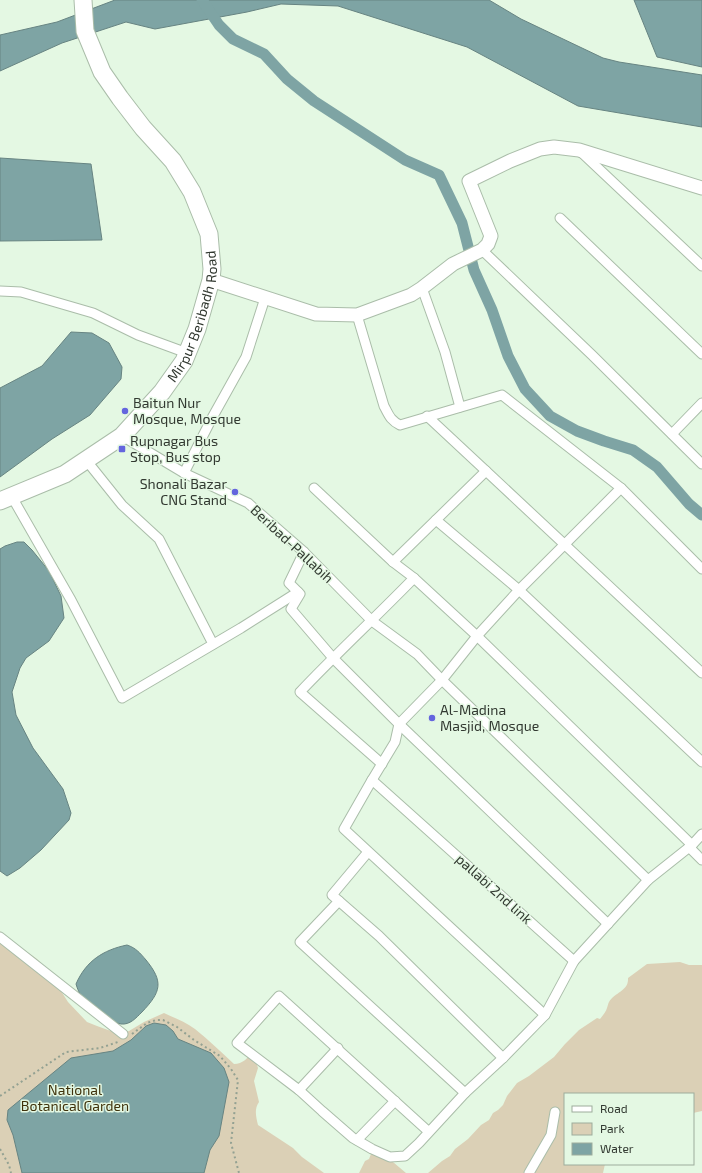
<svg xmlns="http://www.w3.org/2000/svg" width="702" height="1173" font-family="'Exo 2',sans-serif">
<rect width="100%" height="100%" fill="#e4f8e3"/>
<g fill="#dbd0b6">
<path d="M0 931 9 943 23 949 37 959 47 969 68 1002 87 1022 97 1026 108 1030 121 1033 129 1031 144 1022 164 1013C174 1018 186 1022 195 1029 209 1040 221 1052 234 1064 243 1064 247 1058 252 1053L254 1056 258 1068 254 1081 259 1102C254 1109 256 1117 258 1125L293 1148 302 1157 324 1173H0Z"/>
<path d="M680 962 689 965H702V1111L693 1113V1094H565V1164H605L603 1173H428L442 1161 450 1156 455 1149 468 1139 481 1125 489 1120 493 1113 498 1110 503 1105 507 1096 517 1083 529 1076 554 1057 565 1044 579 1030 597 1018 600 1019C603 1015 606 1012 607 1008 608 1005 608 1004 609 1002 615 992 629 991 628 978L647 964Z"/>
<path d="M381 1152 406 1173H359L365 1161 369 1159 371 1154 382 1152Z"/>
</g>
<g fill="#7ea4a4" stroke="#678482">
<path d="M115 0H489L521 19 603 58 619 62 702 75V127L578 106 467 47 338 6 281 4 247 12 155 29 126 22 62 43 0 71V35L57 22Z"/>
<path d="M634 0H702V67L657 57Z"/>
<path d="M0 158 91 164 102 240 0 241Z"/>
<path d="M71 332 92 333 109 343 122 367 121 379 90 415 52 439 0 477V388L42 366Z"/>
<path d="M17 542H24L32 550 49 571 61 596 64 618 49 641 26 658 20 668 12 692 16 715 33 748 63 789 71 813 69 820 41 850 20 868 7 876 0 871V549L5 546Z"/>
<path d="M127 945C136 948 140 953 146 960 164 982 161 992 142 1012 136 1018 130 1025 121 1024 112 1023 105 1013 98 1008 86 999 81 1001 76 984 86 961 103 950 127 945Z"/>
<path d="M154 1023 166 1025 173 1031 178 1039 211 1053 224 1068 229 1082 219 1136 210 1150 204 1173H22L13 1135 7 1120 8 1110 71 1058 113 1051 131 1040 146 1026Z"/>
</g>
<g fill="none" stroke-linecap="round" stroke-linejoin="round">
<path stroke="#7ea4a4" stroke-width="11" d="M202 0 219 25 233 39 264 54 287 79 314 101 405 160 439 175 462 223 474 270 492 310 508 356 525 389 550 416 577 431 604 441 633 450 657 467 689 504 702 515"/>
<defs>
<g id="street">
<path d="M581 152 702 266"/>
<path d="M560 218 702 354"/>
<path d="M482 250 592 355 702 464"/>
<path d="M422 288 445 352 460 407"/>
<path d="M0 291 21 292 93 313 138 335 187 353"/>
<path d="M357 315 384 406C389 415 390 420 400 425L502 395 621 488 702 569"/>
<path d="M427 416 486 471"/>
<path d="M672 434 702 403"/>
<path d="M122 436 184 473 248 503 304 552 372 621 417 654 442 680 648 880"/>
<path d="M86 460 122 505 159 539 213 644"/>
<path d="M184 473 212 418 246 357 265 298"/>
<path d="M314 488 393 562 414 578 477 636 692 845"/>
<path d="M12 497 71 600 122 698 241 628 298 592"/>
<path d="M436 520 519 590 702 762"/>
<path d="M304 552 289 583 300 594 291 609 333 658 399 724 608 924"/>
<path d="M393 562 486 471 702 673"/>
<path d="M382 764 300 692C337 653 376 617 414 578"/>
<path d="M372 780 574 961"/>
<path d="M689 847 702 860"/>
<path d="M368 852 332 895 379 936 503 1058"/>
<path d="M339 901 300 942 465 1093"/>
<path d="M0 937 123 1034"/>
<path d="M545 1015 344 829 372 780 395 742 399 724 442 680 477 636 519 590 621 488"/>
<path d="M299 1090 338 1048"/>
<path d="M429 1132 279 996 237 1043 299 1090 322 1111 353 1138 372 1149 390 1157 405 1156 419 1143 465 1093 503 1058 545 1015 574 961 648 880 692 845 702 834"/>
<path d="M357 1140 395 1101"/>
<path d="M529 1173 551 1135 555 1112"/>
</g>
<path id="secondary" d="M211 280 316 314 357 315 411 295 422 288 453 264 482 250 488 244 491 236 469 181 510 161 540 149 554 147 579 150 702 188"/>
<g id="highway">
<path id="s1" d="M0 501 65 474 122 436 162 392 184 361 197 329 211 280 212 269 209 234 192 192 173 161 143 128 120 98 102 72 85 31 83 0"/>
</g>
</defs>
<use href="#street" stroke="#aabda9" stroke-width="11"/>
<use href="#secondary" stroke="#aabda9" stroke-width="15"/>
<use href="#highway" stroke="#aabda9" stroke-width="19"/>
<g stroke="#93a192" stroke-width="2" stroke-dasharray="2 3" stroke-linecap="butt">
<path d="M132 1034 147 1023 156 1020H163L177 1027 194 1040 220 1056 231 1069 238 1080 231 1143 239 1173"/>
<path d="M0 1096 66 1052 100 1048 118 1042"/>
<path d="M0 1149 9 1165 11 1173"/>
</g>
<use href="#street" stroke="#fff" stroke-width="9"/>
<use href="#secondary" stroke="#fff" stroke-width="13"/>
<use href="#highway" stroke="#fff" stroke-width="17"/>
</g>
<g fill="#6465de" stroke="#e4f8e3" stroke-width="1.5">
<circle cx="125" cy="411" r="4"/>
<rect x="118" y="445" width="8" height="8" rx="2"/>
<circle cx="235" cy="492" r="4"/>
<circle cx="432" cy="718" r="4"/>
</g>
<g text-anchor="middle" stroke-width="3" stroke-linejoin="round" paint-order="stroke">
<g font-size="14" fill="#323931" stroke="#e4f8e3">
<text dy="5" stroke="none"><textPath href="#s1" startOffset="282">Mirpur Beribadh Road</textPath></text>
<text transform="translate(292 544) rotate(43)" y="5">Beribad-Pallabih</text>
<text transform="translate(494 889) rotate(42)" y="5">pallabi 2nd link</text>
</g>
<g font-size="14" fill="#323931" stroke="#e4f8e3" text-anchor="start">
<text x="133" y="408">Baitun Nur<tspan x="133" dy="16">Mosque, Mosque</tspan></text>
<text x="130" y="446">Rupnagar Bus<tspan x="130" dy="16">Stop, Bus stop</tspan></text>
<text x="227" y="489" text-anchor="end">Shonali Bazar<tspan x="227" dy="16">CNG Stand</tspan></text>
<text x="440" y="715">Al-Madina<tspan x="440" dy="16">Masjid, Mosque</tspan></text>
</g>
<g font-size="14" fill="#3f320c" stroke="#e4f8e3">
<text x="75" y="1095">National<tspan x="75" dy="16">Botanical Garden</tspan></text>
</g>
</g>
<rect x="564" y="1093" width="130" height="72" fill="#e4f8e3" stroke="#9dac9c"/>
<rect x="572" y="1106" width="20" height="6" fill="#ffffff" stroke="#9dac9c"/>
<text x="600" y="1113" font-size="12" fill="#323931">Road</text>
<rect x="572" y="1123" width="20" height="12" fill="#dbd0b6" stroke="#9dac9c"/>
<text x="600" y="1133" font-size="12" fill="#323931">Park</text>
<rect x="572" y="1143" width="20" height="12" fill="#7ea4a4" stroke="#9dac9c"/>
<text x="600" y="1153" font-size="12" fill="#323931">Water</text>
</svg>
